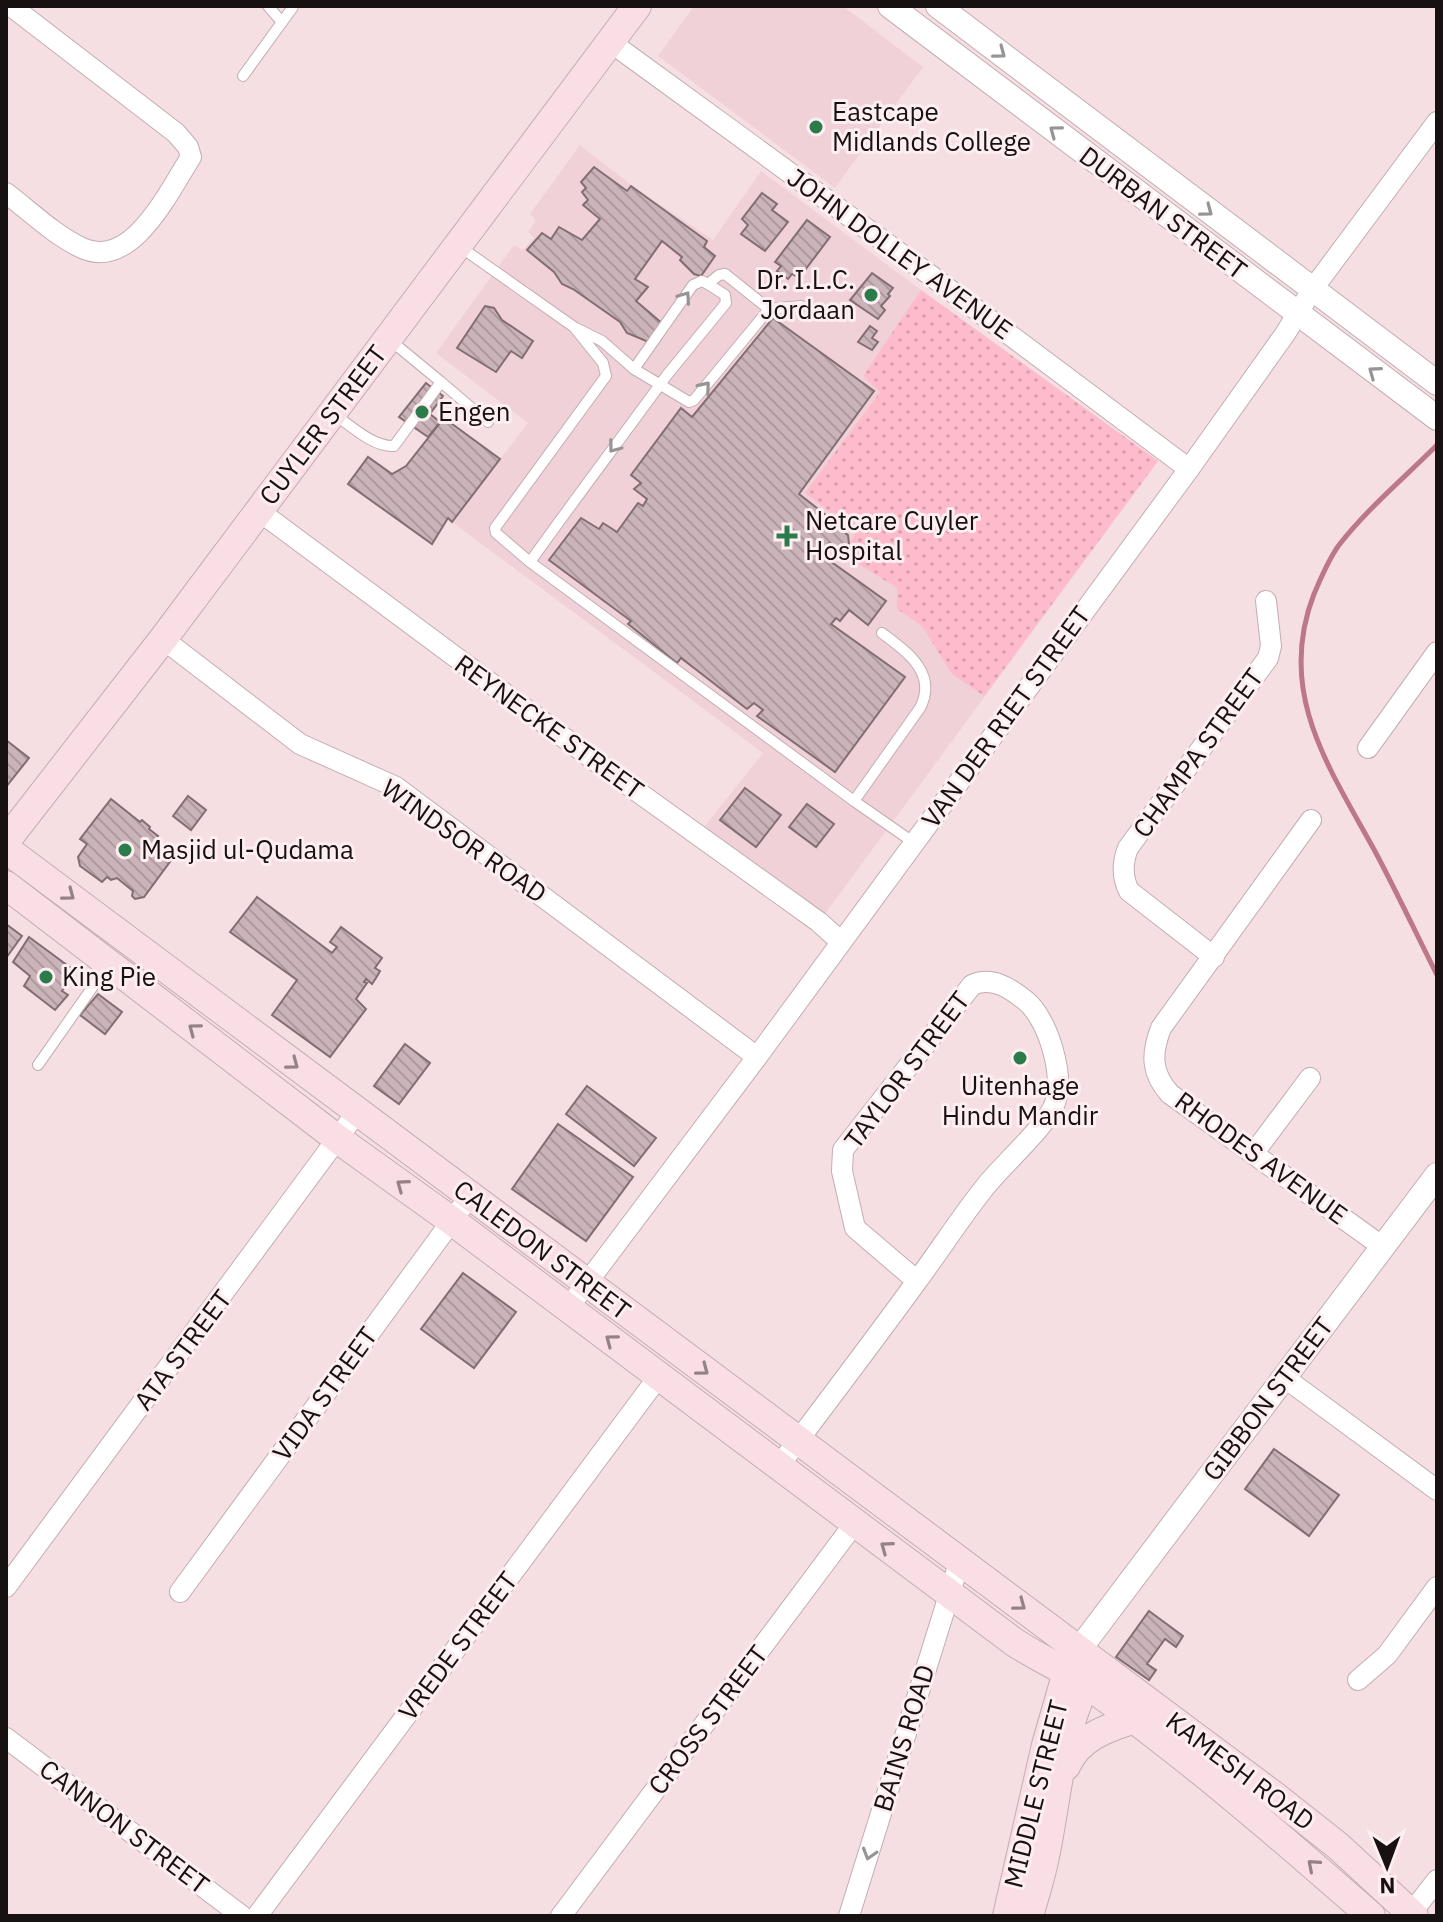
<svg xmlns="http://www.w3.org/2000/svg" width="1443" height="1922" font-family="'IBM Plex Sans',sans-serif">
<defs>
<pattern id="grass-dots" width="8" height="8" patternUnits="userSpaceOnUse" patternTransform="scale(2)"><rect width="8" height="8" fill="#febbcb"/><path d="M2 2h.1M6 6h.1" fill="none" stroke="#d9a0ad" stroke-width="1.8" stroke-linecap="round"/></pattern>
<pattern id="building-back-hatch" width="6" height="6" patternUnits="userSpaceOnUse" patternTransform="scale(2)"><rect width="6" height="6" fill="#cbb4b9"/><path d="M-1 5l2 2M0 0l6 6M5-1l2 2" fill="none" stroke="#ae9a9e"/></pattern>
</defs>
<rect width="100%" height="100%" fill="#f6dfe3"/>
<g fill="#f1d1d8">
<path d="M694 6H843L923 67 835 188 658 56Z"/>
<path d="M580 145 631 185 713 240 761 171 921 290 1158 461 819 922 697 836 763 753 452 522 528 423 436 353 514 245 523 250 534 238 528 232 536 220 530 214Z"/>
</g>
<path fill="url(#grass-dots)" d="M921 290 1158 461 984 696 952 674 922 626 897 609V588L844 555 856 532 805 493 880 392 863 376Z"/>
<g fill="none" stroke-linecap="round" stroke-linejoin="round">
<path stroke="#bc7788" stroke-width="5" d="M1437 445C1404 478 1367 509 1339 545 1328 560 1321 578 1314 594 1275 694 1331 770 1377 855 1398 895 1417 935 1437 975"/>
</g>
<g fill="url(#building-back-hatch)" stroke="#826e72" stroke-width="2">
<path d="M594 167 627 191 631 186 707 241 704 247 715 256 701 276 694 274 680 260 682 257 662 241 635 279 648 287 636 301 664 325 651 343 627 333 620 322 573 289 562 284 554 272 527 250 542 233 551 239 559 227 582 240 600 219 583 205 588 200 582 192 586 188 581 182Z"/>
<path d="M762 193 777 204 772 210 788 222 765 251 741 234 748 225 742 219Z"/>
<path d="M807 220 830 237 799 278 792 274 788 279 777 271 781 266 775 262Z"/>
<path d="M872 273 893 288 888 294 890 296 881 306 885 310 878 319 850 300Z"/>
<path d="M485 306 494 308 502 320 533 341 522 358 511 351 496 372 457 348Z"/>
<path d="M773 318 874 391 799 494 827 516 830 514 844 525 841 529 848 535 849 544 840 550 829 543 819 553 886 601 868 625 849 610 840 621 836 618 831 624 905 677 835 772 757 716 763 710 754 703 747 709 681 658 677 663 628 624 631 621 549 560 581 518 599 529 603 523 617 532 638 503 643 506 647 499 634 489 641 483 631 475 681 408 692 417Z"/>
<path d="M870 326 877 331 872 338 878 342 872 350 858 342Z"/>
<path d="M426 383 443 396 430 414 440 422 428 437 399 417Z"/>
<path d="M444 418 500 459 452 522 448 518 432 544 348 484 368 457 392 474 406 466Z"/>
<path d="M6 740 29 758 6 787Z"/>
<path d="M745 788 781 815 756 847 720 820Z"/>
<path d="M188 796 206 810 191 830 173 816Z"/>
<path d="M111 799 140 822 142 820 150 827 149 829 158 836 155 840 175 855 144 897 135 899 132 896 133 891 117 878 111 880 107 877 102 882 80 866 78 857 87 844 80 839Z"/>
<path d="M807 804 834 824 816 847 789 827Z"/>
<path d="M257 897 332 953 337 947 330 942 341 927 382 958 375 968 380 971 376 978 372 984 366 979 364 982 367 983 356 999 366 1009 330 1057 272 1015 297 980 230 932Z"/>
<path d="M6 924 22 936 6 958Z"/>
<path d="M29 937 75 971 62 991 68 995 55 1010 24 986 30 976 13 962Z"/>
<path d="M98 994 122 1012 105 1034 80 1015Z"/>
<path d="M405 1044 430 1063 399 1104 374 1086Z"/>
<path d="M587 1086 656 1138 634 1166 566 1114Z"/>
<path d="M558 1124 633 1177 586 1241 512 1189Z"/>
<path d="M463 1273 516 1312 474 1368 421 1329Z"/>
<path d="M1274 1449 1339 1495 1309 1536 1245 1489Z"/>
<path d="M1149 1611 1183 1636 1176 1647 1165 1639 1147 1664 1156 1670 1149 1680 1116 1657Z"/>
</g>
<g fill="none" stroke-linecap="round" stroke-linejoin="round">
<defs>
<g id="service">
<path d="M268 6 281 21"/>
<path d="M243 76 293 7"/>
<path d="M459 246 574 327 602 341 634 369 689 402 694 400 769 309 725 274 719 275 708 284 725 295 726 303 667 375C622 437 575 499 530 562L496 533 495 528 606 376 603 363 574 327"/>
<path d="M769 309 801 306"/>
<path d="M390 340 441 382"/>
<path d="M634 369 693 285 702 281 708 284"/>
<path d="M334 414C351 426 373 447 394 446L441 382 488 422"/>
<path d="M530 562 854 801 920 708C938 673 907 652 882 633"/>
<path d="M854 801 913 842"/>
<path d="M38 1065 108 965"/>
</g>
<g id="minor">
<path d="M609 41 930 275 1189 469"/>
<path d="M6 193C30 211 54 235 82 248 132 271 169 191 191 157L188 147 176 133 11 6"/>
<path d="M259 511 617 777 819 922 841 942"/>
<path d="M163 639 300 744 396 787 757 1057"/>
<path d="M1368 748 1437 652"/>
<path d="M1311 820 1161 1028C1151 1054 1151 1073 1170 1094L1383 1247"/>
<path d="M1214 957 1129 891C1122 877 1122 863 1128 848L1268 658 1271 646 1266 601"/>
<path d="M1253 1154 1310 1078"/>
<path d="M568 1308 757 1057 1189 469 1285 334 1312 290 1437 122"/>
<path d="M1285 1378 1437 1490"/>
<path d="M778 1467C825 1405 872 1343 917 1281 940 1250 961 1217 985 1187 1002 1165 1048 1125 1055 1103 1065 1076 1048 1019 1026 1001 1010 988 992 976 972 985L843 1150 842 1171 855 1228 917 1281"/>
<path d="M6 1587 357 1112"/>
<path d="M180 1592 470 1196"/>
<path d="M1358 1680 1387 1655 1437 1587"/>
<path d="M6 1738 242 1916"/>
<path d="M257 1916 659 1376"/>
<path d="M561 1916 854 1524"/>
<path d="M849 1916 960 1560"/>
<path d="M1409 1916 1437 1880"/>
</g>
<g id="tertiary">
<path d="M890 6 1437 418"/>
<path d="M938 6 1437 383"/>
<path d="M1078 1651 1437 1175"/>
</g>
<g id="secondary">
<path d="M6 841 163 639 637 6"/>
<path d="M6 849 1276 1797 1338 1846 1414 1916"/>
<path d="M6 885 339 1140 452 1221 1014 1642C1038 1658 1064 1669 1088 1685 1187 1756 1280 1836 1371 1916"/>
<path d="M1066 1766C1079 1737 1107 1728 1135 1719"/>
<path d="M1007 1916 1046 1745 1067 1672 1074 1659"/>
<path d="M1029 1916C1034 1898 1040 1880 1044 1861 1058 1798 1060 1725 1094 1668"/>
</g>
</defs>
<use href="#service" stroke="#c3adb2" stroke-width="12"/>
<use href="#minor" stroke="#c3adb2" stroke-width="22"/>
<use href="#tertiary" stroke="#c3adb2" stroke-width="26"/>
<use href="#secondary" stroke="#c3adb2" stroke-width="30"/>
<use href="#service" stroke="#fff" stroke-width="10"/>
<use href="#minor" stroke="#fff" stroke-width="20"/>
<use href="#tertiary" stroke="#fff" stroke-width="24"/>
<use href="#secondary" stroke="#fadee5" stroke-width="28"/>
</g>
<defs><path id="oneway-chevron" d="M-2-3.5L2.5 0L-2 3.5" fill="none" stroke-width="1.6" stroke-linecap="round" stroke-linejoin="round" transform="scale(2)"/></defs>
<g stroke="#979494">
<use href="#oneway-chevron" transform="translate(1000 53) rotate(37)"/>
<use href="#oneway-chevron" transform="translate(1055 131) rotate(-143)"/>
<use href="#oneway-chevron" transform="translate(1207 211) rotate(37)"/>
<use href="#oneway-chevron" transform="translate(685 297) rotate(-55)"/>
<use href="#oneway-chevron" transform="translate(1374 372) rotate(-144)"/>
<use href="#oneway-chevron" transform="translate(705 387) rotate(-50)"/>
<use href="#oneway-chevron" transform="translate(614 447) rotate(127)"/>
<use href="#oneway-chevron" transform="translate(869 1854) rotate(107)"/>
</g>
<g stroke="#948286">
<use href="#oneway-chevron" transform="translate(69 895) rotate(37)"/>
<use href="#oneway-chevron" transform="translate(194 1029) rotate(-143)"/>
<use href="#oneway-chevron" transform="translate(293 1064) rotate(37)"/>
<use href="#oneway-chevron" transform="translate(402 1185) rotate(-144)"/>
<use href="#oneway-chevron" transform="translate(611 1340) rotate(-143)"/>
<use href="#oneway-chevron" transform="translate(703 1370) rotate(37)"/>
<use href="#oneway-chevron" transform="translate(886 1547) rotate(-144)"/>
<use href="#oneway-chevron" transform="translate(1020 1605) rotate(37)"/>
<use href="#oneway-chevron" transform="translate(1313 1865) rotate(-139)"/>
</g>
<g fill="#2c7b4b" stroke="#fdeef1" stroke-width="3">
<circle cx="816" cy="127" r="8"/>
<circle cx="871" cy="295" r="8"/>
<circle cx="422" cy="412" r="8"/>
<path d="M783 524h8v8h8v8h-8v8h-8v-8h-8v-8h8z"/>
<circle cx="125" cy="850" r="8"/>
<circle cx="46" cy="977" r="8"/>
<circle cx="1020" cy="1058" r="8"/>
</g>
<g text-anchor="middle" stroke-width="6" stroke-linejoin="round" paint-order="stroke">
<g font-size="26" fill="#181112" stroke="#fdeef1" text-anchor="start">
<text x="832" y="121">Eastcape<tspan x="832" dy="30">Midlands College</tspan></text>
<text x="855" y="289" text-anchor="end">Dr. I.L.C.<tspan x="855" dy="30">Jordaan</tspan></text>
<text x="438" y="421">Engen</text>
<text x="805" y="530">Netcare Cuyler<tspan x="805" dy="30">Hospital</tspan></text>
<text x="141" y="859">Masjid ul-Qudama</text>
<text x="62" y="986">King Pie</text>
<text x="1020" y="1095" text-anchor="middle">Uitenhage<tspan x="1020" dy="30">Hindu Mandir</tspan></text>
</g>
<g font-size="26" fill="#181112" stroke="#fdeef1">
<text transform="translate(1163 213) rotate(37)" y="9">DURBAN STREET</text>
<text transform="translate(900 254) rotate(36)" y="9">JOHN DOLLEY AVENUE</text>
<text transform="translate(323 425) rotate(-53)" y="9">CUYLER STREET</text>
<text transform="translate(1006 717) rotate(-54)" y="9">VAN DER RIET STREET</text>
<text transform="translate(549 727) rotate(36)" y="9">REYNECKE STREET</text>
<text transform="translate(1198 753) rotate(-54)" y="9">CHAMPA STREET</text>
<text transform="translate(464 841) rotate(35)" y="9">WINDSOR ROAD</text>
<text transform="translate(907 1070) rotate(-53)" y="9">TAYLOR STREET</text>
<text transform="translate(1261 1158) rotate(36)" y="9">RHODES AVENUE</text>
<text transform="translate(542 1250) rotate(37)" y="9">CALEDON STREET</text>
<text transform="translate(183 1350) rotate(-53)" y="9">ATA STREET</text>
<text transform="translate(325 1394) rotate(-54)" y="9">VIDA STREET</text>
<text transform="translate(1268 1399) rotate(-53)" y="9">GIBBON STREET</text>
<text transform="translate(458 1646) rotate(-53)" y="9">VREDE STREET</text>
<text transform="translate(708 1720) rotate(-53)" y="9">CROSS STREET</text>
<text transform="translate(904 1738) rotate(-73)" y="9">BAINS ROAD</text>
<text transform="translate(1240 1771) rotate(37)" y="9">KAMESH ROAD</text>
<text transform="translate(1036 1794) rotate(-76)" y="9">MIDDLE STREET</text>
<text transform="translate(124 1827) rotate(37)" y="9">CANNON STREET</text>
</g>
</g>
<rect width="1443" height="1922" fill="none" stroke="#181112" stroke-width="16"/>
<g transform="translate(1387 1866) rotate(179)" stroke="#fdeef1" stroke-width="6" paint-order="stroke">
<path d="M0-6L14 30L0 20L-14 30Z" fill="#181112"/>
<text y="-12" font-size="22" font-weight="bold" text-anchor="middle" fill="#181112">N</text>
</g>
</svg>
